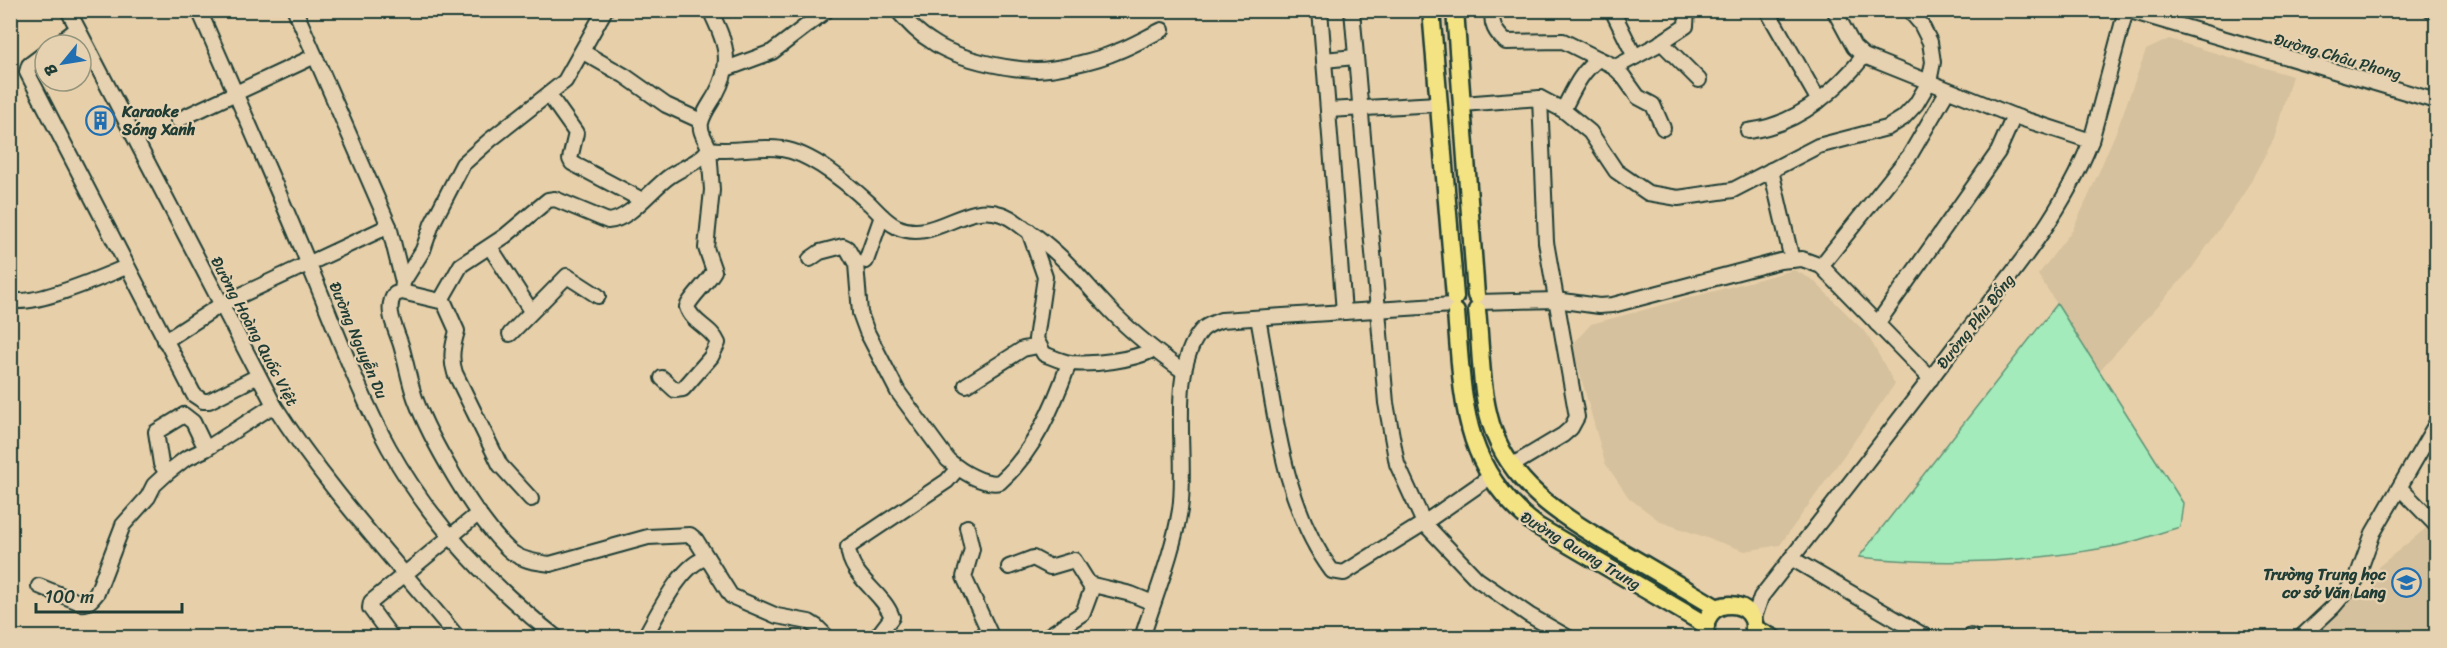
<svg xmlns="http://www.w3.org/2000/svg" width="2447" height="648" font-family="Sriracha,sans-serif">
<rect width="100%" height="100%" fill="#e7cfaa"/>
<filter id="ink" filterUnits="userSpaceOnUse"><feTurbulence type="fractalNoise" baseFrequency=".0167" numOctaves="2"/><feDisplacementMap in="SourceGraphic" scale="12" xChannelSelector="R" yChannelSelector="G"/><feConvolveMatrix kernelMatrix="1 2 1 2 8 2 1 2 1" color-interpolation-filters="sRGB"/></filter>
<g filter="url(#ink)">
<g fill="#d5c19d">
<path d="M2169 39 2292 76 2274 139 2243 195 2192 268 2100 370 2038 275 2073 229 2089 195 2118 127 2146 50Z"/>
<path d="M1794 270 1813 280 1867 334 1895 384 1780 545 1745 551 1661 522 1629 498 1605 463 1572 345 1591 324Z"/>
<path d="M2430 525 2436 533V637L2305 638 2353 590 2367 594 2380 579 2378 567Z"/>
</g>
<path fill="#a3ebba" stroke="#619477" stroke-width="1.5" d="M2057 304 2183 503 2180 527C2157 533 2134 543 2110 547 2027 562 1942 566 1859 557Z"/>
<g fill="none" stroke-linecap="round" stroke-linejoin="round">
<defs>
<g id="minor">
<path d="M68 10 274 405C327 488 395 561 458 638"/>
<path d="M199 10C236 95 274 180 309 265 335 326 357 390 389 448 430 522 490 585 557 638"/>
<path d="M295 10 389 226 403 282"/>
<path d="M897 10C908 22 917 33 931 41 956 59 1005 69 1036 70 1056 70 1098 60 1116 52 1132 46 1147 37 1162 30"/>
<path d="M1320 10 1344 312"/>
<path d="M1352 10 1386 403 1397 464 1424 523 1477 579 1529 615 1569 638"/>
<path d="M1493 10C1490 24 1496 33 1506 42L1563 41 1599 59"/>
<path d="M1612 10 1635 57"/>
<path d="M1767 10 1819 101"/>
<path d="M1834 10 1854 47 1864 56 2014 116 2091 141"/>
<path d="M2127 10 2436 101"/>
<path d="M2431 10 2436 12"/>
<path d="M1661 42 1699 80"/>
<path d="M56 45 77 29"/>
<path d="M583 52 625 76 666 105 701 121"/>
<path d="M45 53 29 65 27 72 194 395 203 401H209L258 376"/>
<path d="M1324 60 1355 57"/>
<path d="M1614 68 1657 45 1686 26 1687 10"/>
<path d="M726 69 772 52 827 10"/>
<path d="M549 95 576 133 570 159 572 163 642 200"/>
<path d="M1540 98 1563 110 1590 132 1616 171 1648 193 1678 198 1733 190 1818 146 1887 128 1903 118 1916 104 1929 82 1933 62 1930 42 1921 24 1909 10"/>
<path d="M1462 104 1540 98 1546 242 1577 417 1571 428 1563 435 1511 466"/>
<path d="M1328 110 1438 104"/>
<path d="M1563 110C1573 91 1581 71 1599 59L1612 65 1623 76 1638 97 1653 105 1663 128"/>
<path d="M178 120 315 56"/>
<path d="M1748 131C1796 125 1835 92 1864 56"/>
<path d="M1771 170 1792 260"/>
<path d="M1029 231 1045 277 1036 339 1044 354C1052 357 1062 362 1071 363 1095 365 1132 360 1153 350"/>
<path d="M490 247 531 311"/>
<path d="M810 259 820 252 843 246 847 248 856 264 860 313 867 332 898 392 948 460C961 471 984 486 1000 482 1034 452 1054 405 1069 363"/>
<path d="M866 261 882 216"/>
<path d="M1821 266 1910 155 1948 90"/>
<path d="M402 292 403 282 423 250 432 224 463 164 490 140 565 81 605 10"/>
<path d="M10 300C34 307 102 277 126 267"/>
<path d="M441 300 461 265 505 236 548 200 555 199 608 221C630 220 652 188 670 176 683 167 699 163 709 149 707 140 699 133 701 123 703 113 711 103 716 94 734 61 725 42 710 10"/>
<path d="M1479 302 1556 300 1599 306 1613 305 1780 261 1802 259 1821 266 1931 379"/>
<path d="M1258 318C1274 400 1280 502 1332 571L1344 573 1424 523 1490 477"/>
<path d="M1877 324 1998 152 2014 116"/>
<path d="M510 334 567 276 598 296"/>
<path d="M165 341 222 304 389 226"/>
<path d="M662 378 675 390 683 389 711 357 718 343C712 328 692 323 687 307 690 298 708 282 714 271L706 248 712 190 709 149C733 153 758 145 782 149 812 153 847 183 870 204 878 212 886 222 897 227 934 244 964 201 1001 214 1012 217 1019 225 1028 231 1062 252 1088 288 1116 316 1137 337 1159 354 1183 371"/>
<path d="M966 385 1023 349 1038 346"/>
<path d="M206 449 185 459 167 473 161 464 156 432 184 415 193 422 206 449 274 405"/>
<path d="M2400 488 2436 525"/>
<path d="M531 499 500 465 455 373C450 358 453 345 457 331L444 302 402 292 395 294C384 308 396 329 401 345 406 362 409 381 415 398 430 439 476 519 508 549 519 560 535 562 550 564L648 537 690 535 696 540 731 596 777 616 809 622 817 627 828 638"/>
<path d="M967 527 972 549 964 577 992 638"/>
<path d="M1791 558 1928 638"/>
<path d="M1009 567 1033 558 1050 567 1074 560 1089 584 1131 594 1153 603"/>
<path d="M39 586 81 603C89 604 92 599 97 593L123 525 148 497 154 485 167 473"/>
<path d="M1753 621 1761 597C1826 514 1892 430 1956 345 2006 281 2061 218 2091 141L2126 10"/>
<path d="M392 638 370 608 371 602 479 513"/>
<path d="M644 638C657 616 681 563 707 558"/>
<path d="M876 638 892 617C883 592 850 578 848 547L947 481 958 468"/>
<path d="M1045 638 1083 613 1093 586"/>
<path d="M1142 638C1155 596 1173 553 1180 510 1188 459 1167 372 1201 331 1206 325 1214 323 1221 320L1453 305"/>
<path d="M1971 638V636"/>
<path d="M2300 638 2333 607 2356 580 2373 533 2436 424"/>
</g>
<g id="major">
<path d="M1431 10 1455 297"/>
<path d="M1455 10 1476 295"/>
<path d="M1477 310C1481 347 1480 388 1491 424 1511 489 1568 519 1622 552 1654 570 1685 589 1717 608"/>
<path d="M1456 312C1463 398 1461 469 1537 526L1706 625"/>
<path d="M1754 628 1773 638"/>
<path d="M1707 638C1695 594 1765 594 1753 638"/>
</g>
</defs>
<use href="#minor" stroke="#1f3d34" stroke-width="18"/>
<use href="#major" stroke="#1f3d34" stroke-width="21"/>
<use href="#minor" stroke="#e6d1b0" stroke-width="14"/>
<use href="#major" stroke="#f4e382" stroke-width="16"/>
</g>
</g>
<defs>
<symbol id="building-ring" viewBox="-11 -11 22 22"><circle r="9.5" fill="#e6d1b0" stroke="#1f6fb2" stroke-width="1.5"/><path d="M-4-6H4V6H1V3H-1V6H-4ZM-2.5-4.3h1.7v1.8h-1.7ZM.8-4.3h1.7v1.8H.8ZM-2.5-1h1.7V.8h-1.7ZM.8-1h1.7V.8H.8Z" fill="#1f6fb2"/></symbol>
<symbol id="school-ring" viewBox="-11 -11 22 22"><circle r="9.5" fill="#e6d1b0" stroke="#1f6fb2" stroke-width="1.5"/><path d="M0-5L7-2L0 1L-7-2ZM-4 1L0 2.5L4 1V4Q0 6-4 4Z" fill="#1f6fb2"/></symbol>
</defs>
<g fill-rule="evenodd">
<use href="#building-ring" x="84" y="104" width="33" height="33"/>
<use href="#school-ring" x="2390" y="566" width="33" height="33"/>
</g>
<g text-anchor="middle" stroke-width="4.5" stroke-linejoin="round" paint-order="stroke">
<g font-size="16" fill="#1f3d34" stroke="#e6d1b0">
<text transform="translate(2338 56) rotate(16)" y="6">Đường Châu Phong</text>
<text transform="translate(1975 321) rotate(-52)" y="6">Đường Phù Đổng</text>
<text transform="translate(255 331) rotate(62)" y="6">Đường Hoàng Quốc Việt</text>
<text transform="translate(359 340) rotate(67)" y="6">Đường Nguyễn Du</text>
<text transform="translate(1581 550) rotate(31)" y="6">Đường Quang Trung</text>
</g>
<g font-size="16" font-weight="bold" fill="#1f3d34" stroke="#e6d1b0" text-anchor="start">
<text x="122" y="117">Karaoke<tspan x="122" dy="18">Sóng Xanh</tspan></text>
<text x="2386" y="580" text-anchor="end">Trường Trung học<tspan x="2386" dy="18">cơ sở Văn Lang</tspan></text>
</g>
</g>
<rect width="2447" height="648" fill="none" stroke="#e6d1b0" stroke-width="36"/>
<rect x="18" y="18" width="2411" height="612" fill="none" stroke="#1f3d34" stroke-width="2" filter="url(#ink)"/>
<g transform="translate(63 63) rotate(240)"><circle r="28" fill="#e6d1b0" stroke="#96967e" stroke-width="1.5"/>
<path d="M0-4.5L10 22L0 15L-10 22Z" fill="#1f6fb2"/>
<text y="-9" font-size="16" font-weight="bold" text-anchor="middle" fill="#1f3d34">B</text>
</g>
<path d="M36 603v9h146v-9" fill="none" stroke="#1f3d34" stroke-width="3"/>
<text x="45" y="603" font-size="18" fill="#1f3d34" stroke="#e6d1b0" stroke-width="4.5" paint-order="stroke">100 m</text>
</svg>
